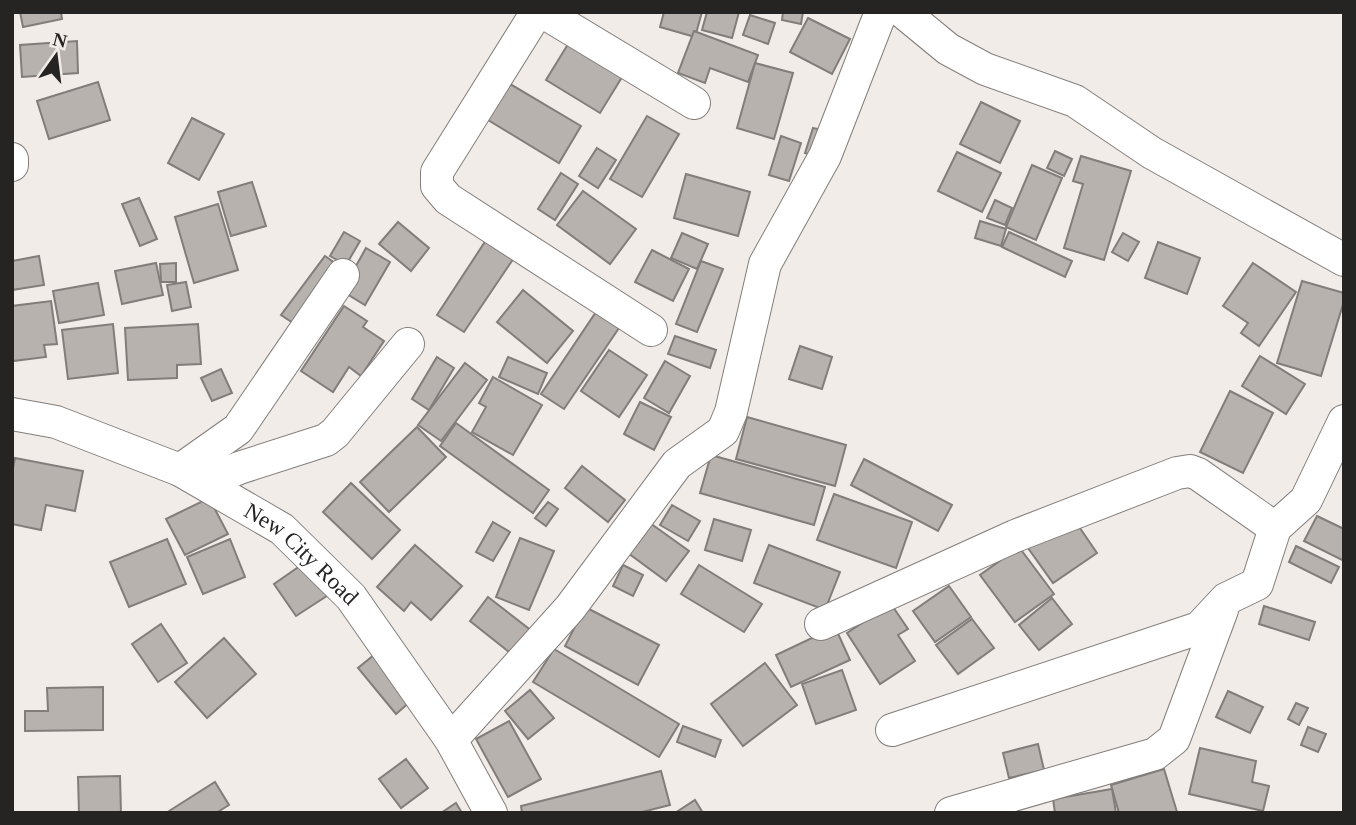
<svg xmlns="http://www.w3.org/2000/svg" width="1356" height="825" font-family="Georgia,serif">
<rect width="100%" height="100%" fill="#f2ece8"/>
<g fill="#b7b2ae" stroke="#827d7a" stroke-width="2">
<path d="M20 12H61L62 19 23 27Z"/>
<path d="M664 12H702L695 37 660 27Z"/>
<path d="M707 12H739L732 38 702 30Z"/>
<path d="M783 12H803L801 24 782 20Z"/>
<path d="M750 15 775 23 768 44 743 35Z"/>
<path d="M808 18 850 39 832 74 790 52Z"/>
<path d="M694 31 758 55 748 82 710 68 705 83 678 73Z"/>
<path d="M573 36 627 69 600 113 546 80Z"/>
<path d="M77 41 78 73 22 77 20 45Z"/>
<path d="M755 63 793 73 774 139 737 128Z"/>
<path d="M500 78 581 126 559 163 478 114Z"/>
<path d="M98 82 110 120 49 139 37 101Z"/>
<path d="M981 102 1020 121 1000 163 960 144Z"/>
<path d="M647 116 679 134 642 197 610 179Z"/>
<path d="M192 118 224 134 199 180 168 163Z"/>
<path d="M813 128 827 131 819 157 805 153Z"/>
<path d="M781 136 801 143 789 181 769 175Z"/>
<path d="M597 148 616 160 598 188 579 176Z"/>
<path d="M1055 151 1072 159 1064 176 1047 168Z"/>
<path d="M957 152 1001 173 982 212 938 191Z"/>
<path d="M1081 156 1131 171 1104 260 1064 248 1083 184 1073 181Z"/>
<path d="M1032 165 1062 178 1036 240 1006 227Z"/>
<path d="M561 173 578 184 555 220 538 209Z"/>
<path d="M686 174 750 192 738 236 674 218Z"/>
<path d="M252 182 266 226 231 236 218 192Z"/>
<path d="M583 191 636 229 610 264 557 225Z"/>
<path d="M139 198 157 239 140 246 122 204Z"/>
<path d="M995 200 1012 208 1005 225 987 218Z"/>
<path d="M218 204 238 270 194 283 175 217Z"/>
<path d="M980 221 1006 229 1001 246 975 238Z"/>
<path d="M398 222 429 248 411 271 379 244Z"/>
<path d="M492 231 520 249 464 332 437 315Z"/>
<path d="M344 232 360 241 346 265 330 256Z"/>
<path d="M1009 232 1072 261 1065 277 1002 247Z"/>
<path d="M682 233 708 244 697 269 671 258Z"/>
<path d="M1123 233 1139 242 1128 261 1112 252Z"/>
<path d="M1158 242 1200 258 1187 294 1145 278Z"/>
<path d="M366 248 390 262 365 305 342 291Z"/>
<path d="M652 250 689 269 673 301 635 282Z"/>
<path d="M39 256 44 285 12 290V261Z"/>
<path d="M325 256 342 268 299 327 281 315Z"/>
<path d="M701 261 723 269 697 332 676 324Z"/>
<path d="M156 263 163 295 122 304 115 271Z"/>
<path d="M176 263V282H161L160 264Z"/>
<path d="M1253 263 1296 292 1259 346 1241 333 1248 323 1223 306Z"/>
<path d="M1302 281 1344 293V301L1321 376 1277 363Z"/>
<path d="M186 282 191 307 172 311 167 285Z"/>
<path d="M98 283 104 315 59 323 53 291Z"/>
<path d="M523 290 573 331 547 363 497 322Z"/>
<path d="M51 301 57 344 44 345 46 357 13 361 12 306Z"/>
<path d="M344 306 367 321 363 327 384 341 361 376 349 367 333 392 301 371Z"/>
<path d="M596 312 619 328 564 409 541 394Z"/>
<path d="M113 324 118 373 68 379 62 330Z"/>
<path d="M198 324 201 364 177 365V378L128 380 125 328Z"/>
<path d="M675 336 716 350 710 368 668 354Z"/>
<path d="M800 346 832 357 822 389 789 379Z"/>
<path d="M609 350 647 375 619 417 581 391Z"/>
<path d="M1260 356 1305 384 1286 414 1242 386Z"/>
<path d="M437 357 454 368 429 410 412 399Z"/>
<path d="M508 357 547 373 538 394 499 377Z"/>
<path d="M665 361 690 376 669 413 644 398Z"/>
<path d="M465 363 487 380 441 441 418 425Z"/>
<path d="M221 369 232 393 212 401 201 378Z"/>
<path d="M493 377 542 405 513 455 472 432 486 407 479 403Z"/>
<path d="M1230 391 1273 413 1243 473 1200 452Z"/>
<path d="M640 402 671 417 654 450 624 434Z"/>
<path d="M747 417 846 445 835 486 736 459Z"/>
<path d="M456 423 549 490 533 513 440 446Z"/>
<path d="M417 427 446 457 389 512 360 482Z"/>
<path d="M711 455 825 487 814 525 700 493Z"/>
<path d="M15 458 83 471 75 511 46 505 41 530 12 524V473Z"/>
<path d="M864 459 952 505 938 531 851 485Z"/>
<path d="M582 466 625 500 608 522 565 488Z"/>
<path d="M351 483 400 530 372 559 323 512Z"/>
<path d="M834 494 912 522 896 568 817 540Z"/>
<path d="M209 498 228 534 185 555 166 519Z"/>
<path d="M548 502 558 509 546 526 535 518Z"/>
<path d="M672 505 700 521 688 541 660 525Z"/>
<path d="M1317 516 1344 529V561L1304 541Z"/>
<path d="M1073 518 1097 553 1053 583 1028 548Z"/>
<path d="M714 519 751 530 742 561 705 550Z"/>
<path d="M493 522 510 532 493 561 476 552Z"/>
<path d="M650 523 689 551 666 581 628 553Z"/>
<path d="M520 538 554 551 529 610 496 597Z"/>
<path d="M167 539 186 584 129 607 110 562Z"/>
<path d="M230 539 245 577 203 594 187 557Z"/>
<path d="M415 545 462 586 431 620 411 602 404 611 377 587Z"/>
<path d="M769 545 840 572 825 610 754 583Z"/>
<path d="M1296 546 1339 567 1331 583 1289 562Z"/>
<path d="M1019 547 1054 594 1015 622 980 575Z"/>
<path d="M310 559 333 592 296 616 274 584Z"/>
<path d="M623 565 643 575 633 596 613 586Z"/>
<path d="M699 565 762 604 744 632 681 594Z"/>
<path d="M949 586 971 617 935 642 913 611Z"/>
<path d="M488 597 537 635 518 659 470 621Z"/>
<path d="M1052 598 1072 624 1039 650 1019 625Z"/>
<path d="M891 604 908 629 898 635 915 661 880 684 847 633Z"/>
<path d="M1264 606 1315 622 1309 640 1259 624Z"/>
<path d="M585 607 659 645 638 685 565 646Z"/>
<path d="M972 619 994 648 958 674 936 645Z"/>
<path d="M161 624 187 663 158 682 132 644Z"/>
<path d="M835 627 850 660 791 687 776 655Z"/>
<path d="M224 638 256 674 207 718 175 682Z"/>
<path d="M554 649 679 724 659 757 533 682Z"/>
<path d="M374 655 411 701 396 714 358 668Z"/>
<path d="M765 663 797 705 743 746 711 704Z"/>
<path d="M842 670 856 710 816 724 802 684Z"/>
<path d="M103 687V730L25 731V711H48L47 688Z"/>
<path d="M530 690 554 718 528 739 505 711Z"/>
<path d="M1228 691 1263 707 1250 733 1216 717Z"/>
<path d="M1296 703 1308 708 1299 725 1288 719Z"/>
<path d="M509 721 541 779 508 797 476 739Z"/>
<path d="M683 726 721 740 715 757 677 742Z"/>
<path d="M1308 727 1326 734 1318 752 1301 745Z"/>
<path d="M1038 744 1044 770 1009 778 1003 753Z"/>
<path d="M1200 748 1256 761 1252 782 1269 786 1263 811 1189 794Z"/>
<path d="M406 759 428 788 401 808 379 779Z"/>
<path d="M1164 769 1177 812 1119 813 1111 785Z"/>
<path d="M661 771 670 805 638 813H522L521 806Z"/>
<path d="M120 776 121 813H79L78 777Z"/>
<path d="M215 782 229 805 216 813H170L169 811Z"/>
<path d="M1112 789 1116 813H1055L1053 799Z"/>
<path d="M695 800 703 813H675Z"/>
<path d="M456 803 462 813H441Z"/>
</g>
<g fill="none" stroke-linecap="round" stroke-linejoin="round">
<defs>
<g id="minor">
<path d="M537 12 437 172V186L448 199 651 330"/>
<path d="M543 12 694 103"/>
<path d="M903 12 948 49 985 69 1075 101 1152 153 1344 260"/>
<path d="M12 159V165"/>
<path id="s1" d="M12 414 56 422 180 470 282 529 351 597 451 740 491 813"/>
<path d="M180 470 238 429 343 275"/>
<path d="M204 483 239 468 326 440 335 433 408 344"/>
<path d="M821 624 1015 536 1177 473 1190 471 1198 474 1275 528"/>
<path d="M892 730 1199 628 1226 599 1257 584 1275 528 1306 500 1344 421"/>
<path d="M451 740 570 608 677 464 723 431 731 412 765 264 825 156 881 12"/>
<path d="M951 813 1155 754 1174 739 1222 610"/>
</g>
</defs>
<use href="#minor" stroke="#837e7b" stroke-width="34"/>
<use href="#minor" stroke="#fff" stroke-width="32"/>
</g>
<g text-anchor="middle" stroke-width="5" stroke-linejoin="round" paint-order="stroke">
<g font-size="23" fill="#262423" stroke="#f2ece8">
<text dy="8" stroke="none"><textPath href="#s1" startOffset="326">New City Road</textPath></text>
</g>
</g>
<rect width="1356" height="825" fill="none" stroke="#262423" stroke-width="28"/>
<g transform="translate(56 56) rotate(14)" stroke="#f2ece8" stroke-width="5" paint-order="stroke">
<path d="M0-5L12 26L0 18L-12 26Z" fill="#262423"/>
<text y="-10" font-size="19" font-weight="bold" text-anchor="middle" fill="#262423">N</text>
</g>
</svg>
